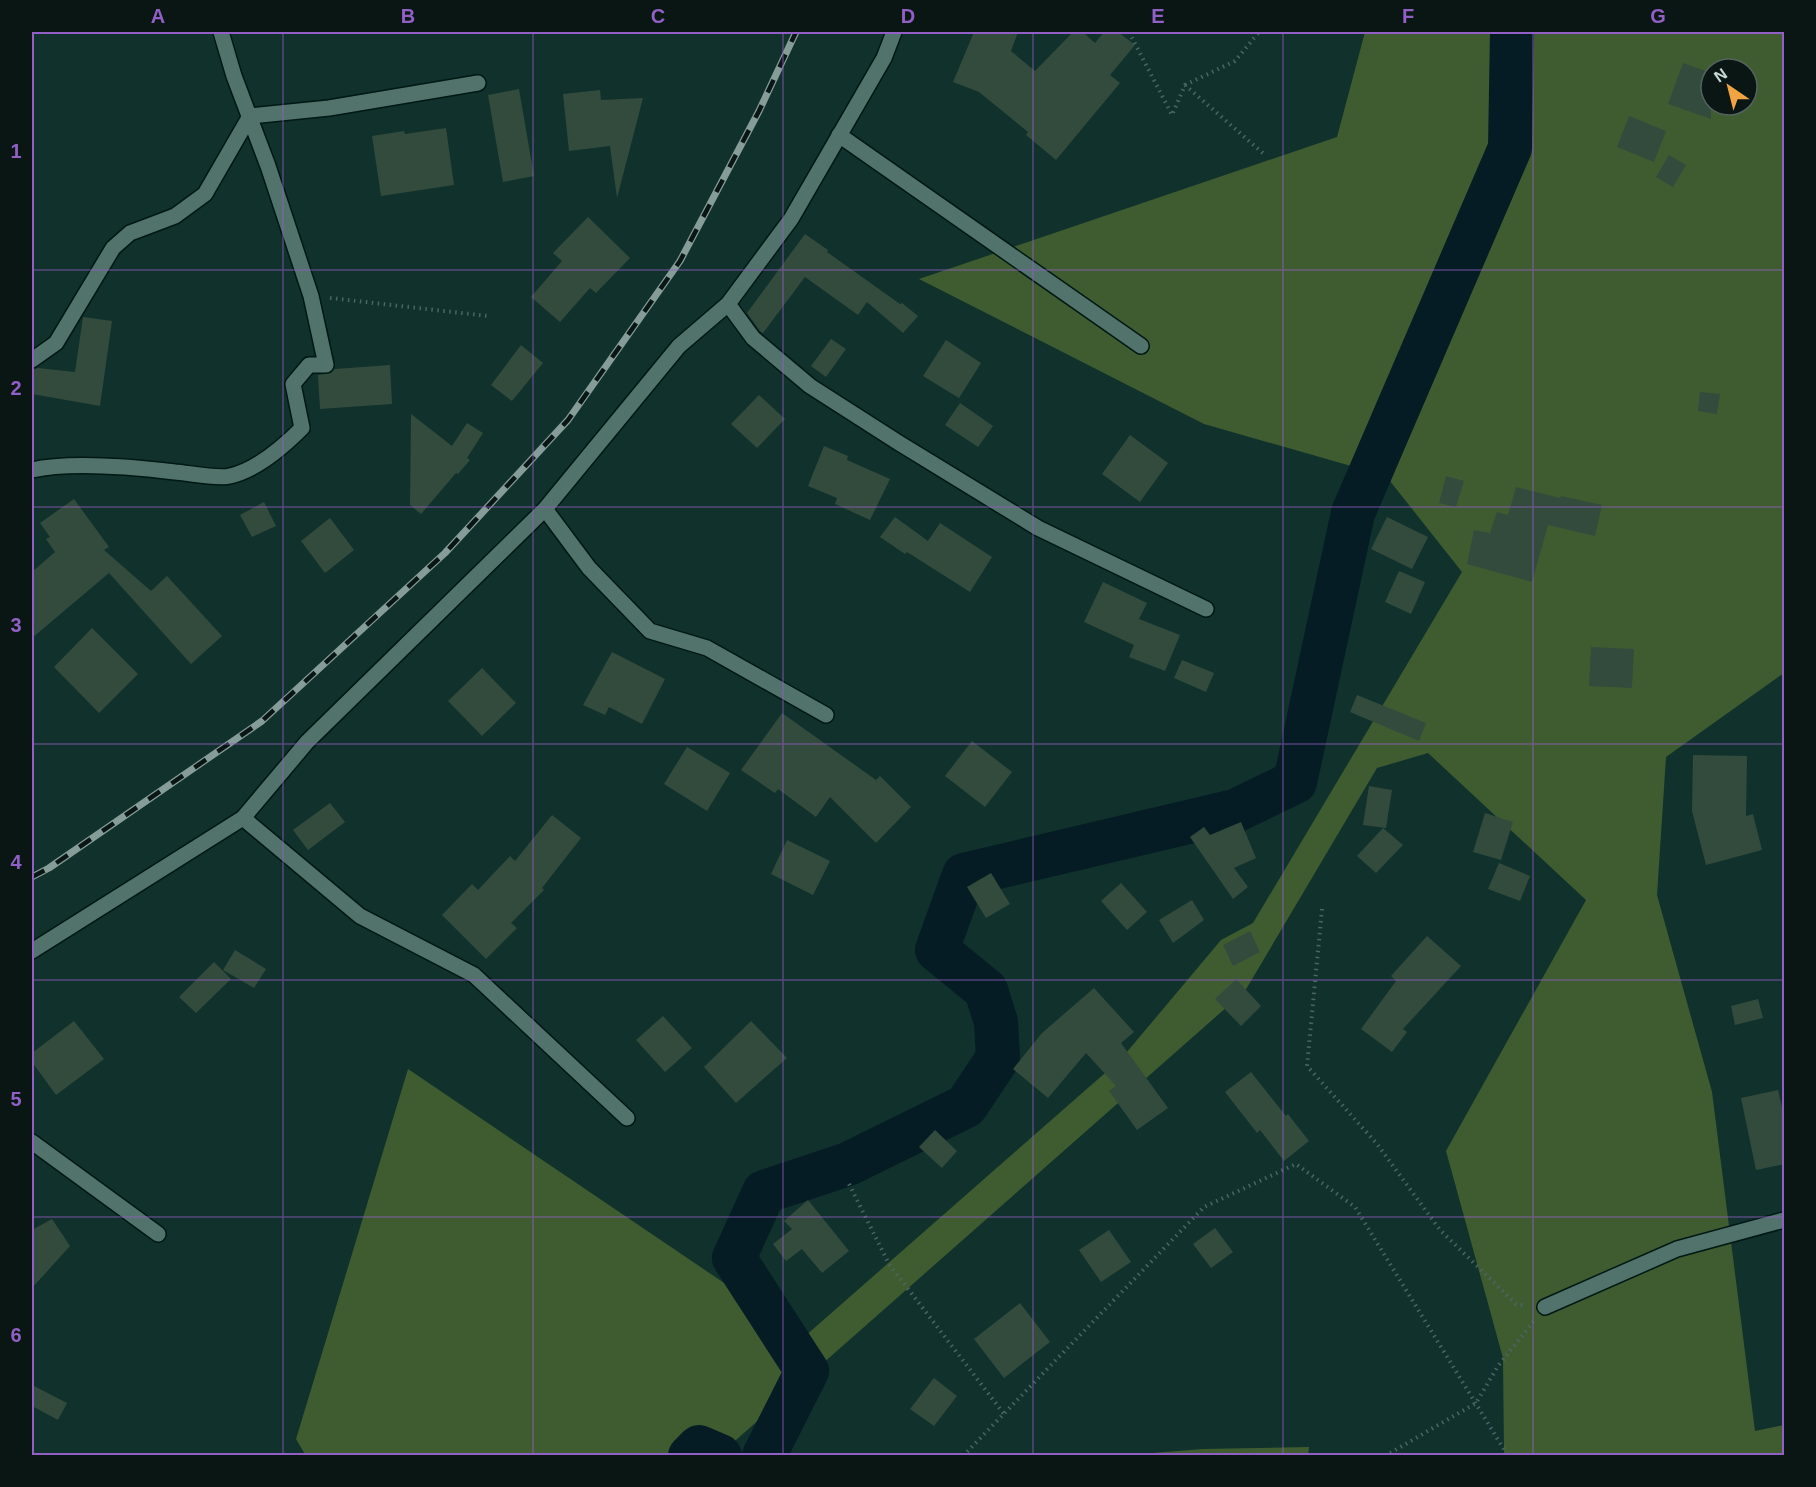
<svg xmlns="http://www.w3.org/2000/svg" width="1816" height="1487" font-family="Arial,sans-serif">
<rect width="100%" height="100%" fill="#11312c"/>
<g fill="#3f5c31" fill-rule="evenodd">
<path d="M1365 32H1784V673L1666 757 1657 895 1712 1092 1755 1431 1784 1425V1455H1504L1503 1358 1446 1151 1586 900 1428 753 1377 768 1245 991 719 1455 306 1456 296 1439 408 1069 804 1337 1121 1059 1221 940 1253 923 1462 572 1386 476 1204 424 919 279 1337 137ZM1711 69H1747V105H1711Z"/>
<path d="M1309 1447 1308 1456 1127 1455 1203 1449Z"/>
</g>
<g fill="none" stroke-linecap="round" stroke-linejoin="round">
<g stroke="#051c25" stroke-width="44">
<path d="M690 1456 699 1447 720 1456"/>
<path d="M764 1456 807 1371 734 1258 764 1192 848 1164 966 1106 998 1058 996 1022 986 990 937 950 964 875 1235 811 1295 782 1353 513 1510 148 1512 32"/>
</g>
</g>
<g fill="#334b3d">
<path d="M974 32H1018L1011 51 1035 71 1073 32H1083L1095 43 1104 32H1118L1135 45 1110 75 1120 83 1056 160 1026 135 1028 132 979 92 953 82Z"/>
<path d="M1683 63 1711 73V119L1668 104Z"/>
<path d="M519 89 534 176 503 182 488 95Z"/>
<path d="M600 90 601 100 643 98 617 198 610 146 569 151 563 94Z"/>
<path d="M1629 116 1666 131 1654 162 1617 147Z"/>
<path d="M446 128 454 185 381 196 372 136 404 131 405 134Z"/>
<path d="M1669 155 1686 165 1673 187 1656 177Z"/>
<path d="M588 217 630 258 596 293 590 288 560 322 531 297 562 261 553 253Z"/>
<path d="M805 234 828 250 827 252 900 304 902 303 918 316 903 333 867 302 858 315 805 277 763 333 760 331 747 313Z"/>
<path d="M83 317 112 321 100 406 32 394V370L38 368 75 372Z"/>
<path d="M831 339 846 349 826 377 811 366Z"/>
<path d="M946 340 981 363 959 398 923 376Z"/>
<path d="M521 345 543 363 512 401 491 385Z"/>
<path d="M390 365 392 404 320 409 318 375 331 373 335 369Z"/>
<path d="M1700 392 1720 394 1717 414 1698 411Z"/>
<path d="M759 395 785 419 757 448 731 424Z"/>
<path d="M960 403 993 426 978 447 945 425Z"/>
<path d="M411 414 452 446 467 423 483 433 467 458 470 460 458 474 456 473 421 514 410 505Z"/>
<path d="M1130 435 1168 463 1140 502 1102 474Z"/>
<path d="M824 446 848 456 847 460 890 479 870 520 835 504 837 498 808 486Z"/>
<path d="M1446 476 1464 481 1456 507 1439 503Z"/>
<path d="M1516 487 1560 498 1561 496 1602 505 1595 536 1548 525 1532 582 1467 564 1474 530 1490 533 1497 512 1508 515Z"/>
<path d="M74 499 109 547 104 550 151 591 167 576 222 636 191 664 109 573 32 638V572L55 552 46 539 50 537 40 523Z"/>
<path d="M264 502 276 526 252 537 240 515Z"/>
<path d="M895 517 928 541 940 523 992 557 970 592 907 552 905 554 880 537Z"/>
<path d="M1387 517 1428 537 1412 569 1371 549Z"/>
<path d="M330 518 354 550 325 573 301 541Z"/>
<path d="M1399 571 1425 582 1411 614 1385 602Z"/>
<path d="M1103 582 1147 603 1139 619 1180 635 1165 671 1129 657 1134 645 1084 622Z"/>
<path d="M92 628 138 674 99 713 54 667Z"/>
<path d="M1591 647 1634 649 1632 688 1589 686Z"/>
<path d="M612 652 665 679 642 724 609 707 605 715 583 705Z"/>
<path d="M1182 660 1214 673 1206 692 1174 678Z"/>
<path d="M482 668 516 703 482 736 448 701Z"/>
<path d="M1357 695 1426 723 1419 741 1350 712Z"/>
<path d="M782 713 876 780 880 776 911 807 876 843 830 797 816 817 778 789 775 793 741 770Z"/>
<path d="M972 741 1012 772 985 807 945 776Z"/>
<path d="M687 747 730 773 707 811 664 784Z"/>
<path d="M1693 755 1747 756 1746 816 1753 814 1762 850 1706 865 1692 811Z"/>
<path d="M1369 786 1392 790 1386 828 1363 825Z"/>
<path d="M330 803 345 822 308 850 293 830Z"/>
<path d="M1485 813 1513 822 1501 860 1473 852Z"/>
<path d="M552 815 581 838 542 888 544 890 511 923 517 928 486 959 442 915 472 884 478 890 510 856 515 861Z"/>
<path d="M1241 822 1256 858 1234 868 1248 887 1233 899 1190 837 1204 827 1210 835Z"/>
<path d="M1383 828 1403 845 1376 873 1357 856Z"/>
<path d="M787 840 830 861 813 895 771 874Z"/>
<path d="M1499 863 1530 876 1520 901 1488 889Z"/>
<path d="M991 873 1010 904 986 918 967 887Z"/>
<path d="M1121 883 1147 912 1127 930 1101 901Z"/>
<path d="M1192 900 1204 920 1173 943 1159 920Z"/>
<path d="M1250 931 1260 952 1233 966 1223 945Z"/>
<path d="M1427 936 1461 966 1403 1029 1407 1032 1392 1052 1361 1029 1396 981 1391 976Z"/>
<path d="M235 950 266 969 254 988 223 970Z"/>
<path d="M214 962 231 979 196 1013 179 997Z"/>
<path d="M1236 979 1261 1006 1241 1026 1215 999Z"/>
<path d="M1094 988 1134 1032 1121 1043 1168 1108 1137 1130 1109 1091 1116 1086 1086 1053 1048 1098 1013 1069 1042 1033Z"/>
<path d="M1758 999 1763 1018 1735 1025 1731 1006Z"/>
<path d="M663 1016 692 1048 665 1072 636 1040Z"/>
<path d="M74 1021 104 1059 56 1095 32 1062V1053Z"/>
<path d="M751 1021 787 1058 736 1103 704 1067Z"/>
<path d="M1251 1072 1286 1116 1288 1114 1309 1141 1284 1161 1260 1130 1257 1133 1225 1092Z"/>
<path d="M1778 1090 1785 1120V1164L1756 1170 1741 1098Z"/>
<path d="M935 1130 957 1151 942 1168 919 1147Z"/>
<path d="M808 1200 849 1251 822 1273 802 1249 786 1261 773 1244 792 1229 784 1221Z"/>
<path d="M52 1219 70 1246 32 1288V1230Z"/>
<path d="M1215 1228 1233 1252 1211 1268 1193 1244Z"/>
<path d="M1109 1230 1131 1262 1101 1282 1079 1250Z"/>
<path d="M1020 1303 1050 1342 1004 1378 974 1339Z"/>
<path d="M934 1378 957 1396 934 1426 910 1409Z"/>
<path d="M32 1385 67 1403 58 1420 32 1406Z"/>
</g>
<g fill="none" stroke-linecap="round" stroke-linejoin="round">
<defs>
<g id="minor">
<path d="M839 135 1141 346"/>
<path d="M728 304 753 338 810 386 899 443 1038 528 1206 609"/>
<path d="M32 360 56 343 113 248 130 233 175 216 205 194 250 116 329 108 478 83"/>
<path d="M32 470C72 461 133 467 175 472 188 473 218 479 230 476 257 470 283 447 302 428L293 384 309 365H326L311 296 268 166 234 76 221 32"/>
<path d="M545 509 589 568 650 631 707 648 826 715"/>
<path d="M243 818 360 916 474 975 627 1118"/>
<path d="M32 951 243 818 307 742 545 509 679 346 728 304 791 219 884 58 894 32"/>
<path d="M32 1142 158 1234"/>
<path d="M1545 1307 1677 1249 1784 1220"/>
</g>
</defs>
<use href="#minor" stroke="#011814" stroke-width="18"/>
<g stroke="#4b6662" stroke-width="4" stroke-dasharray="1.5 4.5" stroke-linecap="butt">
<path d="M1129 32 1172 115 1185 85 1265 155"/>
<path d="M1185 85 1235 61 1259 32"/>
<path d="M330 298 488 316"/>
<path d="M1322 909 1307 1066 1377 1144 1440 1230 1516 1304 1526 1306"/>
<path d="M849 1184 889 1264 1004 1414"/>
<path d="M963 1456 1204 1207 1296 1164 1355 1207 1508 1456"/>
<path d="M1385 1456 1476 1403 1498 1366 1534 1321"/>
</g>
<use href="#minor" stroke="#52736c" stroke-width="15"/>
<defs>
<path id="rail" d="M32 877 49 868 262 721 445 553 568 420 680 261 759 111 796 32"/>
</defs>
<use href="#rail" stroke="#859c98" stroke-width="7"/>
<use href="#rail" stroke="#091614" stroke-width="4.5" stroke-dasharray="14" stroke-linecap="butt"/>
</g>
<path fill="none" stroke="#915fc5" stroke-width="1.5" stroke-opacity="0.55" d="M283 32V1456M533 32V1456M783 32V1456M1033 32V1456M1283 32V1456M1533 32V1456M32 270H1784M32 507H1784M32 744H1784M32 980H1784M32 1217H1784"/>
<rect width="1816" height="1487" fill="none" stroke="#091614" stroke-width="66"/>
<g transform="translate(1729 87) rotate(325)"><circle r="28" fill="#091614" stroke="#546360" stroke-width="1.5"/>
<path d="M0-4.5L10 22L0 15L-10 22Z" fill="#f3a442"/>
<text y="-9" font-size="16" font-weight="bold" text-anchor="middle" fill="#c5d6d3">N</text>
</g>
<rect x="33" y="33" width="1750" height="1421" fill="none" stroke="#915fc5" stroke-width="2"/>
<g font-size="20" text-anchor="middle" font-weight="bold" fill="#915fc5">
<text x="158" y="23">A</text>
<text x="408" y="23">B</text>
<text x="658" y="23">C</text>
<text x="908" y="23">D</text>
<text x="1158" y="23">E</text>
<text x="1408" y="23">F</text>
<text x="1658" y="23">G</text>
<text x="16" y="158">1</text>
<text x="16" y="395">2</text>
<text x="16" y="632">3</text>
<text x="16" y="869">4</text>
<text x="16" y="1106">5</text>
<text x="16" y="1342">6</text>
</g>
</svg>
